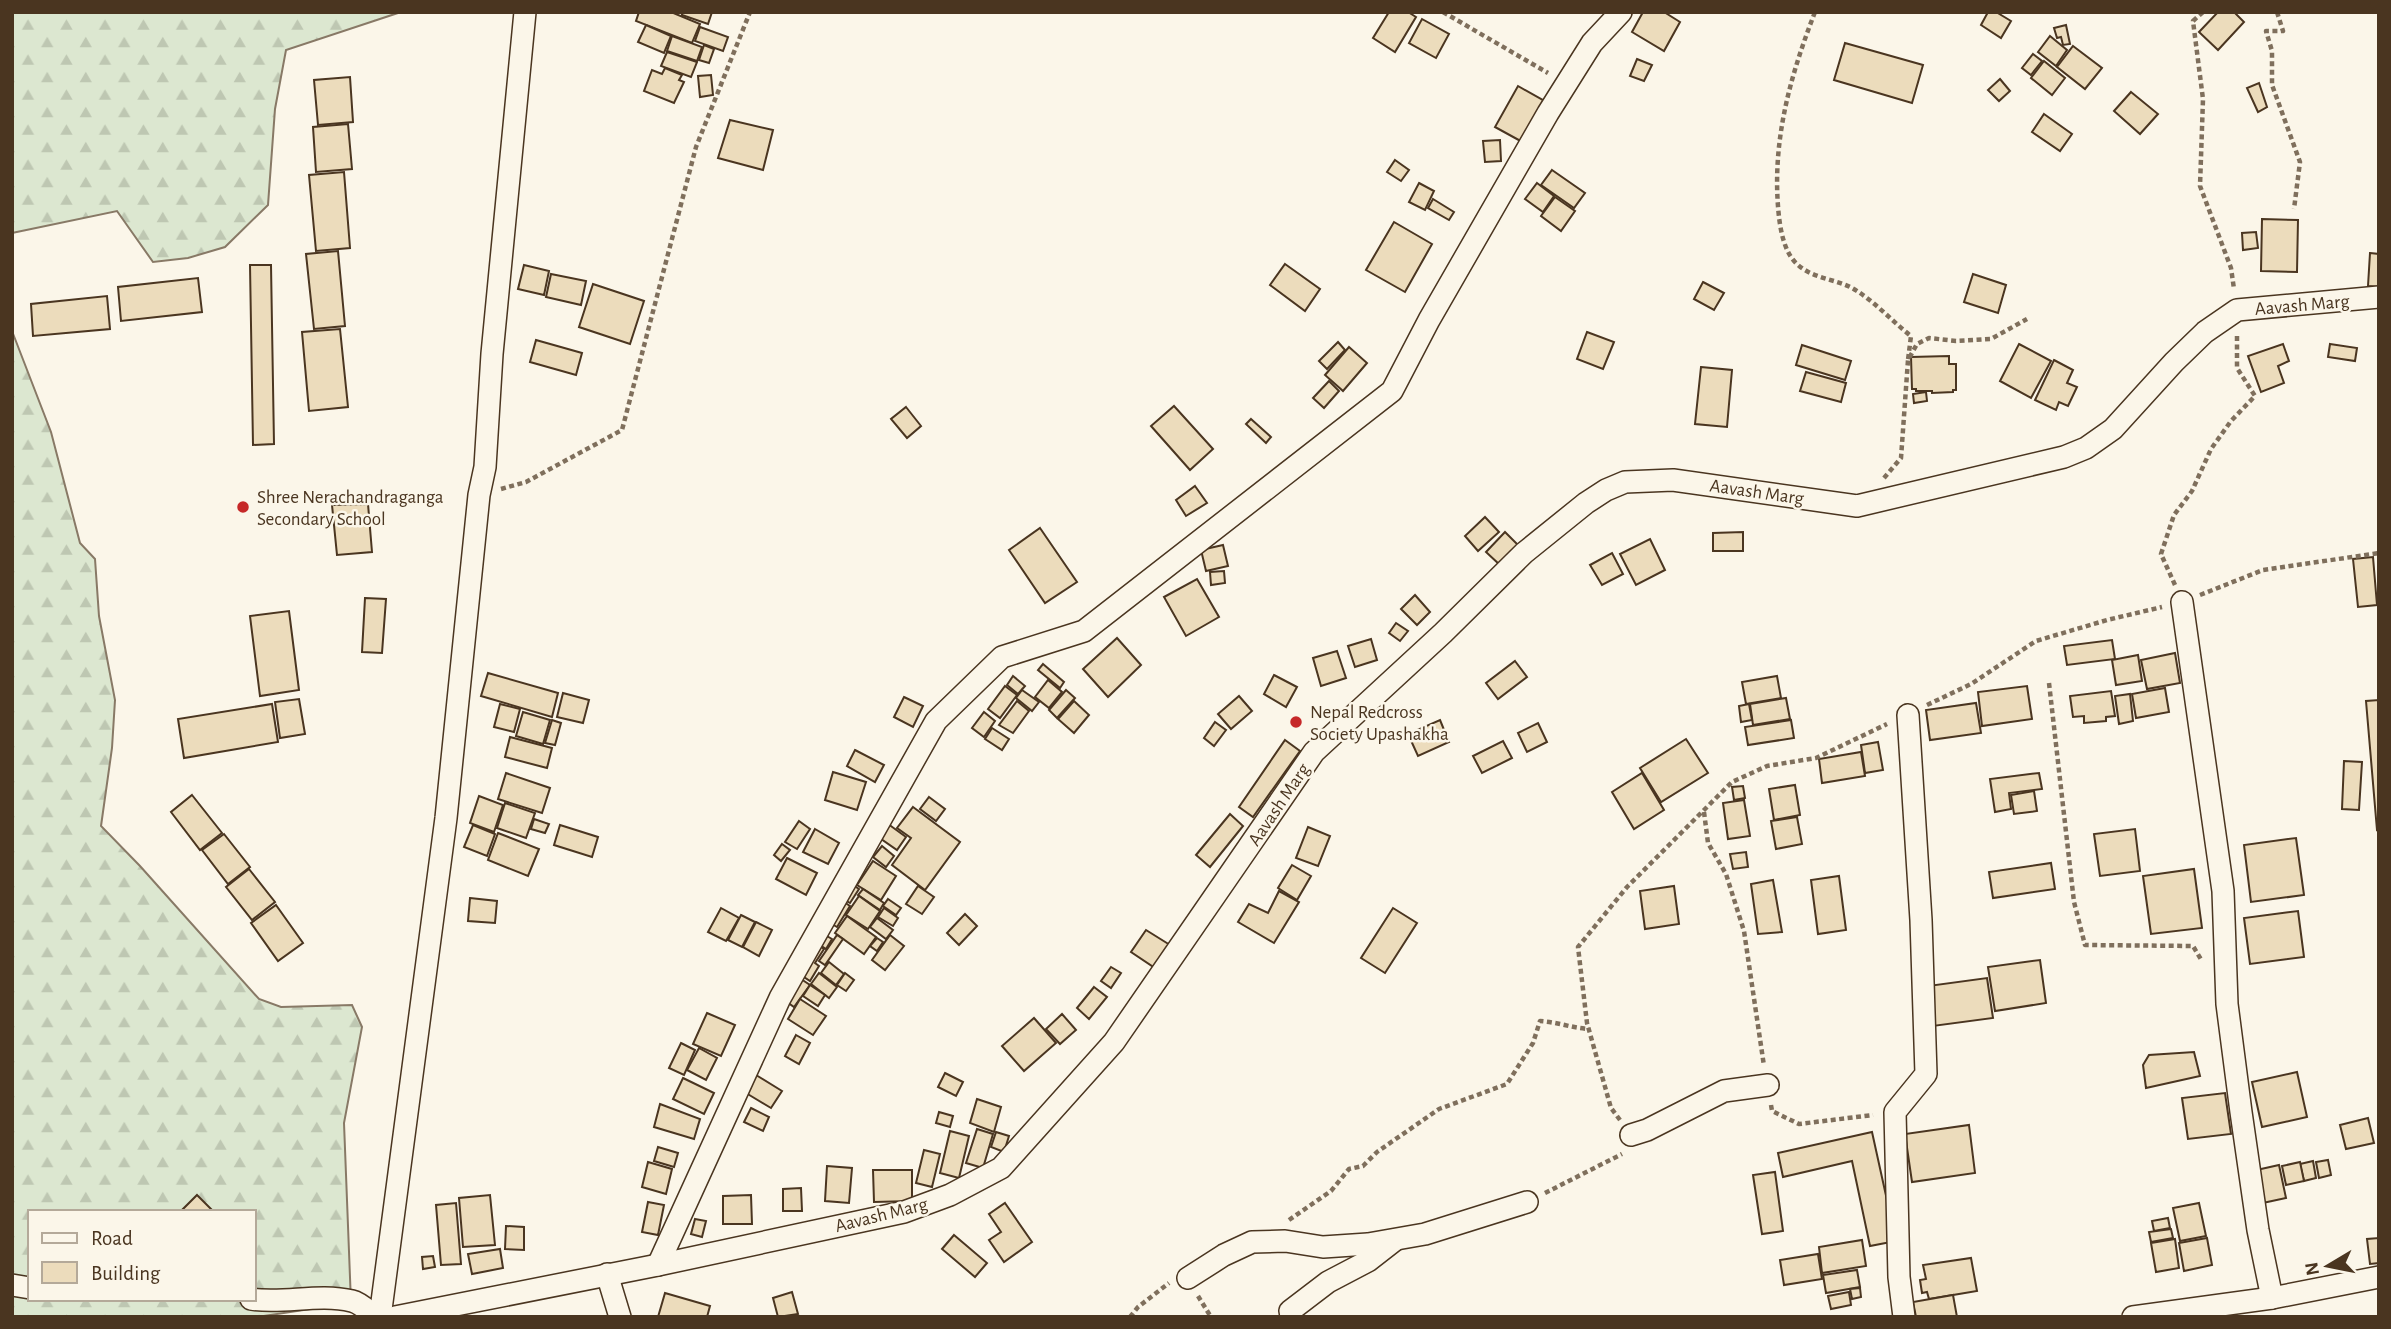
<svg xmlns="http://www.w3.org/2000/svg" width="2391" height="1329" font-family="'Alegreya Sans',sans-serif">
<defs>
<pattern id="forest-firs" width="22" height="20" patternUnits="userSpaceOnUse" patternTransform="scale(1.75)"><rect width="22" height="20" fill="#dce7d0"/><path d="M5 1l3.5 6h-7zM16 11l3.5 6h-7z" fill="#bec7b2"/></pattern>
</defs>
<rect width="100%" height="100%" fill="#fbf6e9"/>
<g fill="url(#forest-firs)" stroke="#887966" stroke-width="2" fill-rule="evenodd">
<path d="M12 12H401L286 50 275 109 268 205 225 247 188 258 153 262 117 211 12 233Z"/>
<path d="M12 331 51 432 80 543 95 559 99 616 115 700 112 748 101 826 140 866 259 999 281 1007 352 1005 362 1027 344 1123 351 1303 257 1317H12ZM30 1212H254V1299H30Z"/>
</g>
<g fill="#ecdcbc" stroke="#4a3520" stroke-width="2">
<path d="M639 12H671L700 24 692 43 636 21Z"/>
<path d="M682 12H712L708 24 682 15Z"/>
<path d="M1389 12H1408L1416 17 1395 52 1373 38Z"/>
<path d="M1643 12H1664L1680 22 1664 51 1632 32Z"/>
<path d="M1988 12H1996L2011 21 2001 38 1981 25Z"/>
<path d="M2218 12H2234L2244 22 2218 50 2199 32Z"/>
<path d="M1422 19 1449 34 1436 58 1409 43Z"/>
<path d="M646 25 671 36 664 53 638 42Z"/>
<path d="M2066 25 2070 44 2063 45 2061 37 2057 38 2054 28Z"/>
<path d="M700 27 728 37 723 51 695 41Z"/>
<path d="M672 36 702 47 697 61 667 51Z"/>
<path d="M2050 36 2067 50 2056 66 2038 52Z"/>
<path d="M1845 43 1923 65 1912 103 1834 80Z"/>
<path d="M704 45 714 49 709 63 699 60Z"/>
<path d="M2073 46 2102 68 2085 89 2057 67Z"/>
<path d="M667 52 697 62 691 77 661 66Z"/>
<path d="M2033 54 2042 61 2031 75 2022 68Z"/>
<path d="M1637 59 1652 65 1644 81 1630 76Z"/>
<path d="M2044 61 2065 78 2052 95 2031 78Z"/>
<path d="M665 68 682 75 679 80 684 82 674 103 644 91 652 70 662 74Z"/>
<path d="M711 75 713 95 700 97 698 76Z"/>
<path d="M350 77 353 122 318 125 314 80Z"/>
<path d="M2000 79 2010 91 1999 101 1988 90Z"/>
<path d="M2259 83 2267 107 2258 112 2247 88Z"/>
<path d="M1518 86 1548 103 1526 144 1495 127Z"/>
<path d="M2131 92 2158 114 2140 134 2114 111Z"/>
<path d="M2044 114 2072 134 2060 151 2032 132Z"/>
<path d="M730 120 773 130 763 170 718 158Z"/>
<path d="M348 124 352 169 316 172 313 127Z"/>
<path d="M1500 140 1501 161 1485 162 1483 141Z"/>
<path d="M1395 160 1409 170 1401 181 1387 172Z"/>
<path d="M1552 170 1585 193 1574 208 1541 185Z"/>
<path d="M344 172 350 248 316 251 309 175Z"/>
<path d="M1419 183 1434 191 1425 210 1409 202Z"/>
<path d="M1537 183 1554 196 1543 212 1525 199Z"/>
<path d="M1555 197 1575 211 1561 231 1541 216Z"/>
<path d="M1433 199 1454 212 1449 220 1428 208Z"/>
<path d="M2262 219 2298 220 2297 272 2261 271Z"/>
<path d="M1394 222 1432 244 1405 292 1366 270Z"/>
<path d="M2256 232 2258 248 2243 250 2242 233Z"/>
<path d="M338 251 345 326 314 329 306 254Z"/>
<path d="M2370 253 2379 254V287L2368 286Z"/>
<path d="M1285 264 1320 289 1305 311 1270 285Z"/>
<path d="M250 265H271L274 444 253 445Z"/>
<path d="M524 265 549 271 544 295 518 289Z"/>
<path d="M551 274 586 281 581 305 546 297Z"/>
<path d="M1973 274 2006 285 1998 313 1964 302Z"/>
<path d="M198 278 202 312 121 321 118 287Z"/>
<path d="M1703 282 1724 293 1714 310 1694 299Z"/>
<path d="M593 284 644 301 630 344 579 327Z"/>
<path d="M107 296 110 329 33 336 31 304Z"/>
<path d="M340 329 348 407 309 411 302 332Z"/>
<path d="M1587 332 1614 342 1603 369 1577 359Z"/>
<path d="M536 340 582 353 576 375 530 362Z"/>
<path d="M1338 342 1345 350 1327 369 1319 361Z"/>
<path d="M2019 344 2051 361 2031 398 2000 381Z"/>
<path d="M2283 344 2289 361 2278 366 2284 383 2261 392 2248 356Z"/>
<path d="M2330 344 2357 348 2355 361 2328 357Z"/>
<path d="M1802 345 1851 361 1845 380 1796 365Z"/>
<path d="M1349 347 1367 363 1343 391 1325 375Z"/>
<path d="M1949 356V364H1956V390H1953V392L1932 393V391H1916V389H1912L1911 357Z"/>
<path d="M2054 360 2073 370 2067 383 2077 387 2068 406 2059 402 2056 410 2035 400Z"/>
<path d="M1701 367 1732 370 1727 427 1695 424Z"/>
<path d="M1806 372 1846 383 1841 402 1800 391Z"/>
<path d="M1329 381 1339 391 1324 408 1313 398Z"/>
<path d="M1926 392 1927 401 1914 403 1913 394Z"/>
<path d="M1174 406 1213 449 1190 470 1151 426Z"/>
<path d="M906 407 921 426 907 438 891 419Z"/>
<path d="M1251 419 1271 437 1266 443 1246 424Z"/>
<path d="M1195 486 1207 503 1186 516 1176 500Z"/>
<path d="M368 504 372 552 337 555 332 505Z"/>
<path d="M1485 517 1499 532 1478 551 1465 536Z"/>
<path d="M1040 528 1077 582 1045 603 1009 550Z"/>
<path d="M1505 532 1519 546 1500 565 1486 552Z"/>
<path d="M1743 532V551H1713V533Z"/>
<path d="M1650 539 1665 570 1636 585 1620 554Z"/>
<path d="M1223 545 1228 566 1206 571 1201 550Z"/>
<path d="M1612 553 1623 574 1602 585 1590 565Z"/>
<path d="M2373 557 2377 605 2358 607 2353 559Z"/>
<path d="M1224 571 1225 583 1211 585 1210 572Z"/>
<path d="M1197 579 1219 617 1186 636 1164 597Z"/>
<path d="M1415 595 1430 612 1417 625 1401 609Z"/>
<path d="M365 598 386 599 382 653 362 652Z"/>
<path d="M289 611 299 690 260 696 250 616Z"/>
<path d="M1396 623 1408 631 1400 641 1389 633Z"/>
<path d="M1117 638 1141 665 1108 697 1083 669Z"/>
<path d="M1371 639 1377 660 1355 667 1348 646Z"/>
<path d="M2112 640 2115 659 2067 665 2064 646Z"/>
<path d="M1337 651 1346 678 1321 686 1313 658Z"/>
<path d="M2175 653 2180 683 2147 689 2141 660Z"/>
<path d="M2138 655 2142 681 2116 685 2112 660Z"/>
<path d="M1515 661 1527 677 1498 699 1486 683Z"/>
<path d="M1043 664 1064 682 1060 688 1038 670Z"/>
<path d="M488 673 558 693 552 717 481 696Z"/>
<path d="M1274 675 1297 687 1286 707 1264 694Z"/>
<path d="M1013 676 1025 686 1018 694 1007 685Z"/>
<path d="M1777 676 1781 698 1746 704 1742 682Z"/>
<path d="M1048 680 1062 692 1049 708 1035 697Z"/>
<path d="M1005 686 1017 695 1000 718 988 709Z"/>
<path d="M2027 686 2032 719 1982 726 1978 692Z"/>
<path d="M2165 688 2169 712 2136 718 2132 694Z"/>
<path d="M1022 690 1039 702 1032 711 1016 698Z"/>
<path d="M1066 690 1075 698 1057 718 1049 710Z"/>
<path d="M2111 691 2115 716 2106 717V721L2084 723V716L2073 717 2070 696Z"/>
<path d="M563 693 589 700 583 723 557 717Z"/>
<path d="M2130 694 2133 721 2119 724 2115 696Z"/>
<path d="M1239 696 1252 711 1231 729 1218 714Z"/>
<path d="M904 697 923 706 913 727 894 717Z"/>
<path d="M1786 698 1790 719 1753 725 1750 704Z"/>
<path d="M299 699 305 734 280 738 275 702Z"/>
<path d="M2379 700V829L2377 830 2366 701Z"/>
<path d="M1017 701 1029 711 1013 733 999 725Z"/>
<path d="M1074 701 1089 715 1074 733 1058 719Z"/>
<path d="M1976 703 1981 733 1930 740 1926 710Z"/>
<path d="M272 704 278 742 184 758 178 719Z"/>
<path d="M500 704 520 709 514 732 494 727Z"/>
<path d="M1749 704 1752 720 1741 722 1739 706Z"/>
<path d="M523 712 550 720 543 744 516 736Z"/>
<path d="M984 712 995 721 984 737 972 728Z"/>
<path d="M552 720 561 723 555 745 545 743Z"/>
<path d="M1440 720 1449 742 1418 756 1408 734Z"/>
<path d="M1791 720 1794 738 1748 745 1745 727Z"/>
<path d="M1215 722 1226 730 1214 746 1204 738Z"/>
<path d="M1538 723 1547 742 1527 752 1518 733Z"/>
<path d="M992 728 1009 739 1002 750 985 739Z"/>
<path d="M510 737 552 748 547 768 505 757Z"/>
<path d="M1686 739 1708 773 1661 802 1640 768Z"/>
<path d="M1285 740 1300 751 1253 817 1239 807Z"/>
<path d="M1503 741 1512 758 1482 773 1473 756Z"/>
<path d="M1878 742 1883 770 1865 773 1861 745Z"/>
<path d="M855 750 884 765 875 782 847 766Z"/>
<path d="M1861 752 1865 776 1822 783 1819 759Z"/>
<path d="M2344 761 2362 762 2359 810 2342 809Z"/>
<path d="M833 772 866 782 857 810 825 800Z"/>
<path d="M506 773 550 788 542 813 498 799Z"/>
<path d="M1642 773 1664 810 1634 829 1612 792Z"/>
<path d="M2039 773 2042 789 2009 793 2011 809 1995 812 1990 779Z"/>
<path d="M1795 785 1800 815 1774 820 1769 789Z"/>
<path d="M1743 786 1745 798 1734 800 1732 787Z"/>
<path d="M2034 791 2037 811 2014 814 2011 795Z"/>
<path d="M192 795 222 833 200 850 171 812Z"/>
<path d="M479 796 503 805 494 832 470 823Z"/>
<path d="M929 797 945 809 936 821 920 809Z"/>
<path d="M1744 800 1750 836 1728 839 1723 803Z"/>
<path d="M505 803 535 813 526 838 497 828Z"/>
<path d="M913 807 960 842 925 890 892 865 911 838 897 828Z"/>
<path d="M1230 814 1243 826 1210 867 1196 855Z"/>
<path d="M1797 817 1802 844 1776 849 1771 821Z"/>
<path d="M534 819 549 824 545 833 531 829Z"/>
<path d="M799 821 810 829 797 849 785 842Z"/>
<path d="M884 821 906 837 897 850 874 834Z"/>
<path d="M473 825 495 834 487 856 464 847Z"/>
<path d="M560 825 598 837 592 857 554 845Z"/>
<path d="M1308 827 1330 836 1318 866 1296 858Z"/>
<path d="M815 829 839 843 828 864 803 852Z"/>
<path d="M2135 829 2140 871 2100 876 2094 834Z"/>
<path d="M498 833 539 849 528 876 488 860Z"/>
<path d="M224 834 250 867 228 884 202 850Z"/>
<path d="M2296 838 2304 895 2251 902 2244 845Z"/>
<path d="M782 844 790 850 781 861 774 855Z"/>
<path d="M882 846 894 856 886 867 873 857Z"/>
<path d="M1746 852 1748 867 1733 869 1730 854Z"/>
<path d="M787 858 817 873 806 895 776 879Z"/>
<path d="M873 861 896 876 881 900 857 885Z"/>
<path d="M2051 863 2055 889 1993 898 1989 872Z"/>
<path d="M1292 865 1311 876 1297 900 1278 888Z"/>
<path d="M249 869 275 902 252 920 226 887Z"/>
<path d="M2194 869 2202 928 2151 934 2143 876Z"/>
<path d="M1839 876 1846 930 1818 934 1811 880Z"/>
<path d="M1773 880 1782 932 1758 934 1751 884Z"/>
<path d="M847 881 859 889 850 903 838 896Z"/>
<path d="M918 886 934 897 922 914 906 904Z"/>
<path d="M1674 886 1679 924 1645 929 1640 891Z"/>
<path d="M863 889 884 903 880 910 858 895Z"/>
<path d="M1279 891 1299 902 1274 943 1238 922 1249 904 1268 913Z"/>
<path d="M859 896 880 911 868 929 846 915Z"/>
<path d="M470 898 497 901 495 923 468 921Z"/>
<path d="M838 898 850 906 837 927 825 920Z"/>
<path d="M888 899 901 908 896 915 883 906Z"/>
<path d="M276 905 303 943 278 961 251 923Z"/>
<path d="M721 908 739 918 726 941 708 932Z"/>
<path d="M884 908 898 918 893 926 878 917Z"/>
<path d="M1393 908 1417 923 1385 973 1361 958Z"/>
<path d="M2298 911 2304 957 2250 964 2244 918Z"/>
<path d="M965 914 977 926 959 945 947 933Z"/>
<path d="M741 915 755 922 742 947 728 940Z"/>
<path d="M847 916 876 937 864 954 835 933Z"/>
<path d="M877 918 893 930 886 939 870 927Z"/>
<path d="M756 922 772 930 759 956 743 947Z"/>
<path d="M1146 930 1170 945 1155 968 1131 952Z"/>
<path d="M820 932 832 939 826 949 814 941Z"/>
<path d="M837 935 843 939 825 965 819 961Z"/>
<path d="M890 935 904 946 885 970 872 960Z"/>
<path d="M877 938 883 942 877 951 870 946Z"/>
<path d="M814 942 824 949 815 963 819 966 810 981 795 971Z"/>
<path d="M2040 960 2046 1003 1995 1011 1988 967Z"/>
<path d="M829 962 844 974 836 985 821 973Z"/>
<path d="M1111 967 1121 973 1111 988 1101 981Z"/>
<path d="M819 973 837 987 829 998 811 984Z"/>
<path d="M845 973 854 980 846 991 837 985Z"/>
<path d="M798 977 810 985 794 1007 783 999Z"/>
<path d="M1987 978 1993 1018 1933 1026 1928 986Z"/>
<path d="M810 985 825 995 818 1006 803 996Z"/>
<path d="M1094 987 1107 997 1089 1019 1077 1008Z"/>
<path d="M800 999 826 1016 813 1035 788 1019Z"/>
<path d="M707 1013 735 1025 721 1056 693 1044Z"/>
<path d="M1062 1014 1076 1030 1060 1044 1046 1029Z"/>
<path d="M1034 1018 1056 1043 1024 1071 1002 1046Z"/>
<path d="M796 1035 810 1043 799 1064 785 1056Z"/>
<path d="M681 1043 695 1050 684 1075 669 1068Z"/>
<path d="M699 1048 717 1058 706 1080 687 1070Z"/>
<path d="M2194 1052 2200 1076 2146 1088 2143 1065 2149 1055Z"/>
<path d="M2297 1072 2307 1117 2262 1127 2252 1082Z"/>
<path d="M945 1073 963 1082 956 1096 938 1087Z"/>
<path d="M756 1075 782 1091 771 1108 746 1093Z"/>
<path d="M683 1078 714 1093 704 1114 673 1099Z"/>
<path d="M2225 1093 2231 1134 2188 1139 2182 1098Z"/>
<path d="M977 1099 1001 1107 994 1132 970 1123Z"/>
<path d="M660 1104 700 1119 694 1139 654 1127Z"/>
<path d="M751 1108 769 1117 763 1131 744 1122Z"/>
<path d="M939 1112 953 1116 950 1127 936 1123Z"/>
<path d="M2368 1118 2374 1143 2346 1149 2340 1125Z"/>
<path d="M1969 1125 1975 1173 1912 1182 1905 1134Z"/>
<path d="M977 1129 993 1134 983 1168 966 1163Z"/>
<path d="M950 1131 969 1136 959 1178 940 1173Z"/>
<path d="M996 1132 1009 1136 1004 1152 991 1147Z"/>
<path d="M1872 1132 1896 1241 1870 1246 1852 1161 1783 1177 1778 1153Z"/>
<path d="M658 1147 678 1153 674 1167 654 1161Z"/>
<path d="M924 1150 940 1154 932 1187 916 1183Z"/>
<path d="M2328 1160 2331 1175 2319 1178 2316 1162Z"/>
<path d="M2313 1161 2316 1178 2304 1181 2300 1164Z"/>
<path d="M648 1162 672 1169 666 1194 642 1187Z"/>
<path d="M2300 1162 2304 1181 2286 1185 2282 1166Z"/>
<path d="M2279 1165 2286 1198 2258 1204 2252 1171Z"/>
<path d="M827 1166 852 1168 849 1203 825 1201Z"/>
<path d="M873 1170H912V1201L874 1202Z"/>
<path d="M1775 1172 1783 1231 1762 1234 1753 1175Z"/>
<path d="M801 1188 802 1211H783V1189Z"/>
<path d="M197 1195 214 1212H187L183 1209Z"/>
<path d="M490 1195 495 1245 463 1247 459 1198Z"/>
<path d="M751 1195 752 1224H723V1196Z"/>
<path d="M648 1202 664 1205 658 1235 642 1232Z"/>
<path d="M456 1203 461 1264 441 1265 436 1205Z"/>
<path d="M1005 1203 1032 1242 1004 1262 989 1240 1001 1232 989 1214Z"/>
<path d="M2199 1203 2206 1236 2180 1241 2173 1208Z"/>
<path d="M2168 1218 2170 1228 2154 1231 2152 1221Z"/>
<path d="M695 1219 706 1221 702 1237 691 1234Z"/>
<path d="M506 1226 524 1227V1250L505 1249Z"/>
<path d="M2171 1229 2173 1238 2151 1242 2149 1232Z"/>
<path d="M954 1235 987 1263 975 1277 942 1249Z"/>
<path d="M2207 1238 2212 1265 2184 1271 2179 1243Z"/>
<path d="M2379 1238V1263L2370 1264 2367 1239Z"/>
<path d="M2175 1239 2179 1268 2156 1272 2151 1243Z"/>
<path d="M1862 1240 1866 1266 1822 1273 1819 1247Z"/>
<path d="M500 1249 503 1268 472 1274 468 1254Z"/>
<path d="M1818 1254 1822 1279 1784 1285 1780 1260Z"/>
<path d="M433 1256 435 1267 423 1269 422 1257Z"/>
<path d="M1971 1258 1977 1291 1929 1299 1927 1292 1922 1293 1920 1280 1926 1279 1923 1265Z"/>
<path d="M1857 1270 1860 1287 1826 1293 1823 1275Z"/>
<path d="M1860 1288 1861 1297 1852 1299 1850 1289Z"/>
<path d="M792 1292 798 1314 778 1317 773 1298Z"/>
<path d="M1849 1292 1851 1305 1831 1309 1828 1296Z"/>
<path d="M665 1293 710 1306 707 1317H658Z"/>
<path d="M1953 1295 1957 1317H1916L1913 1302Z"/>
</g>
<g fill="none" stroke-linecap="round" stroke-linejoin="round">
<defs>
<g id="minor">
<path d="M2182 602 2223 891 2227 1004 2241 1112 2258 1230 2272 1298"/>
<path d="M1631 1135 1647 1130 1724 1091 1768 1085"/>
<path d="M658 1265 780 998 936 721 1002 657 1084 631 1392 391 1429 320 1548 113 1592 43 1621 12"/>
<path d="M607 1274 620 1317"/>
<path d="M1188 1278 1224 1255 1252 1242 1285 1241 1323 1247 1368 1244 1425 1234 1527 1202"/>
<path d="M12 1285 30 1288"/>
<path d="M251 1299C284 1304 319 1293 352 1301 361 1303 369 1312 376 1317"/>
<path d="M1290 1311 1328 1282 1368 1261 1395 1240"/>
<path d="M380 1317 446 818 479 495 485 467 492 354 525 12"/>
<path d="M395 1317 658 1265 904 1212 950 1195 1001 1168 1114 1042 1314 752 1443 633 1524 553 1586 503 1606 490 1625 482 1673 480 1857 506 2064 457 2086 448 2113 429 2174 362 2205 332 2237 310 2379 297"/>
<path d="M1904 1317 1899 1277 1895 1112 1926 1074 1921 920 1908 715"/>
<path d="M2133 1317 2272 1298 2379 1277"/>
</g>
</defs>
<use href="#minor" stroke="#4a3520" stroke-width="24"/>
<g stroke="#7f6f5c" stroke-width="4.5" stroke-dasharray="5 3.5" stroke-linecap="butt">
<path d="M1443 12 1548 73"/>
<path d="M1815 12C1789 79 1771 145 1779 217 1781 233 1785 254 1798 265 1815 280 1840 279 1857 291 1876 303 1893 322 1911 336L1908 360"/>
<path d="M2203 12 2193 21 2203 99 2200 186 2231 268 2234 289"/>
<path d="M2277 12 2283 31H2266L2272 51V85L2300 162 2294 209"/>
<path d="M1884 478 1901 458 1908 360 1917 344 1929 338 1956 341 1991 339 2027 319"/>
<path d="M501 489 526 482 622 430 696 147 750 12"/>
<path d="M2175 585 2161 554 2174 515 2192 491 2211 449 2231 421 2255 396 2237 368V336"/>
<path d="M2200 595 2263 570 2379 553"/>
<path d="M2049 683 2074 902 2085 945 2193 946 2202 961"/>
<path d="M1927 705 1971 684 2036 641 2107 620 2162 607"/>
<path d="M1704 812 1708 843 1726 874 1744 931 1764 1066"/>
<path d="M1771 1105 1772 1111 1799 1124 1873 1115"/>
<path d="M1620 1120 1611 1108 1587 1023 1578 947 1627 887 1732 782 1767 766 1816 758 1887 724"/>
<path d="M1545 1193 1622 1154"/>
<path d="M1289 1220 1331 1191 1349 1169 1363 1166 1377 1152 1439 1109 1507 1084 1533 1043 1540 1021C1557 1022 1572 1028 1589 1029"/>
<path d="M1198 1296 1211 1317"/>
<path d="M1130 1317 1138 1307 1169 1283"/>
</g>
<use href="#minor" stroke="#fbf6e9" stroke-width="21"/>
</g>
<g fill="#c62828" stroke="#fbf6e9" stroke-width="2.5">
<circle cx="243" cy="507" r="7"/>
<circle cx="1296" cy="722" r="7"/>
</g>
<g text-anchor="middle" stroke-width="5" stroke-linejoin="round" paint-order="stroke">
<g font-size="19" fill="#4a3520" stroke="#fbf6e9">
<text transform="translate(2302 304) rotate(-5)" y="7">Aavash Marg</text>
<text transform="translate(1757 491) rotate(8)" y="7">Aavash Marg</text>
<text transform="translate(1278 804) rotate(-56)" y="7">Aavash Marg</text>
<text transform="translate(881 1214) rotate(-14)" y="7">Aavash Marg</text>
</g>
<g font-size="19" fill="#4a3520" stroke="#fbf6e9" text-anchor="start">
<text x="257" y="503">Shree Nerachandraganga<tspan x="257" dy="22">Secondary School</tspan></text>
<text x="1310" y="718">Nepal Redcross<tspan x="1310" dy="22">Society Upashakha</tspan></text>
</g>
</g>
<rect width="2391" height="1329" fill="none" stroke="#4a3520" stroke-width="28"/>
<rect x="28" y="1210" width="228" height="91" fill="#fbf6e9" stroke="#b4a999" stroke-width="2"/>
<rect x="42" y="1233" width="35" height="10" fill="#fbf6e9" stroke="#b4a999" stroke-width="2"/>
<text x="91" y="1245" font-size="21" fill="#4a3520">Road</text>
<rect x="42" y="1262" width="35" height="21" fill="#ecdcbc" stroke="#b4a999" stroke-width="2"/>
<text x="91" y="1280" font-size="21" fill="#4a3520">Building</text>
<g transform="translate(2328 1266) rotate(260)" stroke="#fbf6e9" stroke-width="5" paint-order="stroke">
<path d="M0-5L12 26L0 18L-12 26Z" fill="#4a3520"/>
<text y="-10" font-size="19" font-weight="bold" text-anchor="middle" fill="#4a3520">N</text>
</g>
</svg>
